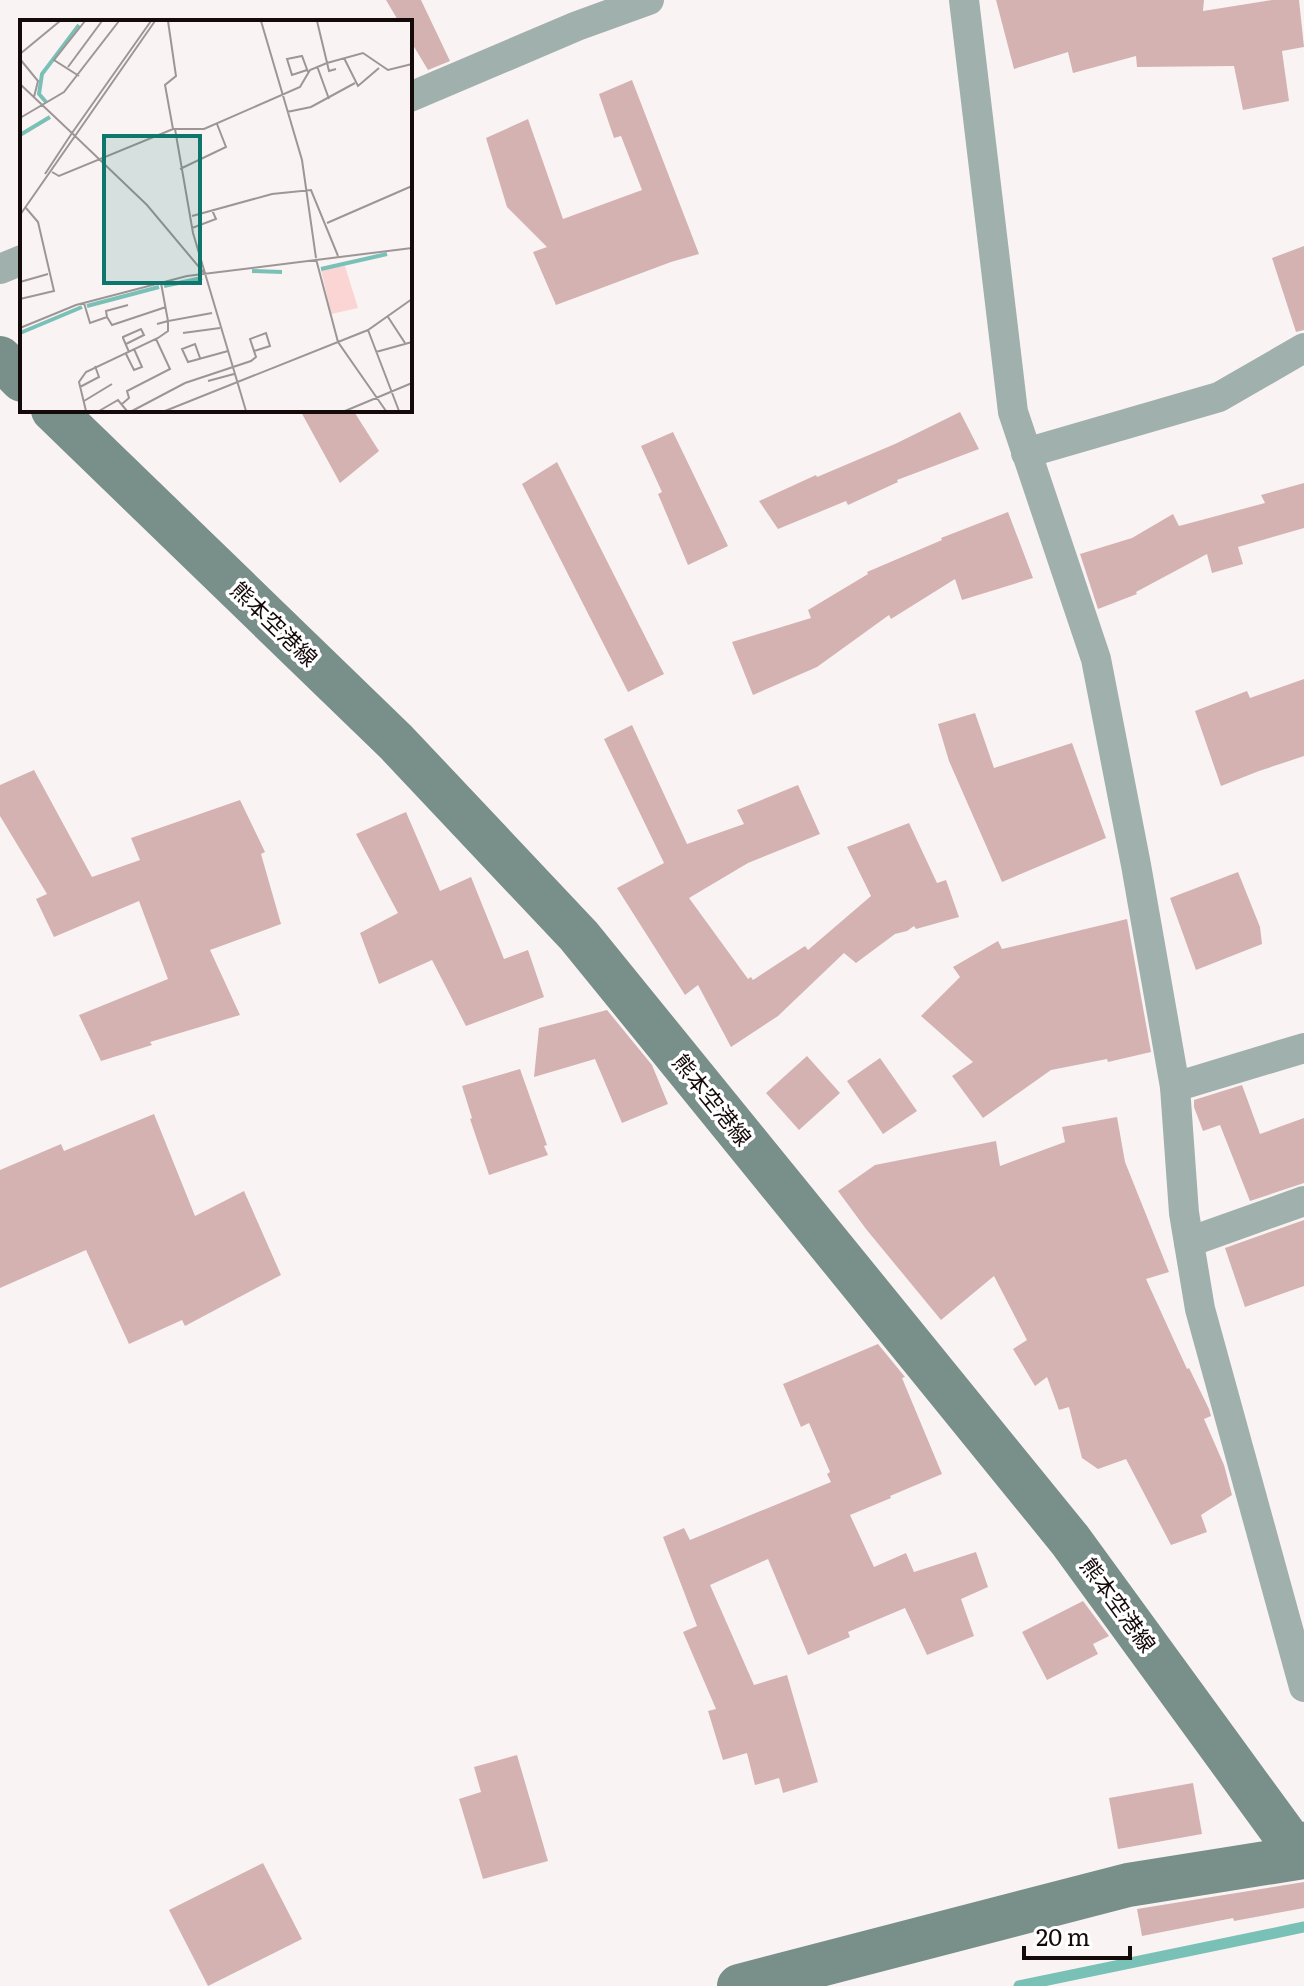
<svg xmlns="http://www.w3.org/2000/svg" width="1304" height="1986" font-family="Literata,'Noto Sans JP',serif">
<rect width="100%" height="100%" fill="#faf3f3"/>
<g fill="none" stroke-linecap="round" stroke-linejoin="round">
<path stroke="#79c1b6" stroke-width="11" d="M1019 1986 1304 1927"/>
</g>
<g fill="#d4b2b1">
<path d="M386 0H421L450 61 428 70 410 40V22H399Z"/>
<path d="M996 0H1204L1203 11 1272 0H1299L1304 47 1282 51 1289 101 1243 110 1234 66 1137 67 1136 56 1073 73 1068 52 1014 69Z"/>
<path d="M632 80 699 254 671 262 556 305 533 252 547 247 507 207 486 138 528 119 563 219 642 190 621 136 614 138 599 94Z"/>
<path d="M1304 246V330L1296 332 1272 258Z"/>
<path d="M300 410H353L379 451 340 483Z"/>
<path d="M960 412 979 449 897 480 898 482 848 505 846 501 778 529 759 501 816 475 817 477 895 444Z"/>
<path d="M673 432 728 546 688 565 658 494 662 492 641 446Z"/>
<path d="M557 462 664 674 628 692 522 484Z"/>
<path d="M1304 483V528L1238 547 1243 564 1212 573 1207 554 1136 592 1137 594 1098 609 1080 554 1132 538 1173 514 1179 526 1265 503 1261 495Z"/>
<path d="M1008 512 1033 578 962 600 955 579 891 619 889 615 817 667 753 695 732 642 811 618 808 610 868 574 867 572 942 540 941 538Z"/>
<path d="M1304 679V756L1259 771 1221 786 1195 711 1247 691 1250 698Z"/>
<path d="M975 713 994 768 1072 743 1106 838 1002 882 949 761 938 724Z"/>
<path d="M632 725 687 844 744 824 737 810 798 785 820 834 748 863 689 898 748 979 751 977 753 980 805 946 808 950 871 896 847 847 909 823 937 883 946 880 959 917 916 929 914 926 907 931 895 934 856 963 844 953 778 1016 731 1047 698 985 685 995 617 888 664 863 604 739Z"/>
<path d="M34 770 92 877 140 860 131 838 240 800 265 852 261 854 281 924 210 950 240 1015 150 1042 152 1045 101 1061 79 1015 168 979 139 901 54 937 36 899 47 894 0 816V785Z"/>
<path d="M406 812 440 891 471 877 504 959 528 950 544 997 466 1026 432 960 379 984 360 933 398 913 356 834Z"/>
<path d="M1238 872 1260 927 1262 944 1196 970 1170 898Z"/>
<path d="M1127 919 1151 1052 1108 1062 1107 1059 1051 1070 983 1118 952 1076 973 1062 921 1016 960 977 953 967 998 941 1002 949Z"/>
<path d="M607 1010 652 1065 668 1104 622 1123 595 1059 534 1077 539 1028Z"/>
<path d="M807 1056 840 1093 799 1130 766 1093Z"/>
<path d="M880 1058 917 1111 883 1134 847 1081Z"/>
<path d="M520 1069 547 1145 544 1146 548 1155 489 1175 470 1119 472 1118 462 1086Z"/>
<path d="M1242 1085 1260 1134 1304 1118V1183L1250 1201 1220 1125 1203 1131 1194 1107V1100Z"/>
<path d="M154 1114 195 1216 244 1191 281 1275 185 1326 182 1320 129 1344 86 1250 0 1288V1170L61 1144 64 1151Z"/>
<path d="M1117 1117 1125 1162 1169 1272 1146 1279 1187 1369 1189 1368 1209 1409 1211 1416 1204 1419 1224 1465 1232 1495 1201 1515 1207 1532 1171 1545 1126 1459 1098 1469 1082 1458 1069 1407 1059 1410 1047 1377 1035 1386 1013 1349 1027 1340 994 1276 941 1320 866 1229 838 1191 875 1165 996 1141 1000 1166 1065 1142 1062 1127Z"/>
<path d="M1304 1220V1286L1245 1307 1225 1248Z"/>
<path d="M878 1344 905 1377 902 1378 942 1474 890 1496 891 1498 850 1515 874 1567 906 1553 914 1572 976 1552 988 1587 961 1599 974 1636 927 1655 905 1608 848 1632 850 1637 808 1655 768 1559 710 1585 754 1685 787 1675 818 1782 783 1793 779 1778 755 1785 747 1753 723 1760 708 1711 716 1709 683 1632 697 1626 663 1537 684 1528 690 1540 831 1482 827 1474 830 1472 809 1423 801 1427 783 1384Z"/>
<path d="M1083 1601 1109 1636 1093 1644 1098 1654 1047 1680 1022 1632Z"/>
<path d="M517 1755 548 1861 483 1879 459 1799 481 1792 474 1767Z"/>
<path d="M1193 1783 1202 1834 1118 1849 1109 1798Z"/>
<path d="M263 1863 302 1939 208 1986 169 1910Z"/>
<path d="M1304 1882V1908L1234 1921 1233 1918 1142 1936 1137 1909Z"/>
</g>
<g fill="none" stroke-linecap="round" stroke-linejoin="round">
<g stroke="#a0b0ad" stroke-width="30">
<path d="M964 0 1013 412 1096 659 1136 865 1175 1087 1184 1213 1200 1309 1304 1687"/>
<path d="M410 97 577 26 649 0"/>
<path d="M0 269 22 260"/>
<path d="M1026 453 1219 397 1304 348"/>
<path d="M1175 1087 1304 1048"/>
<path d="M1189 1242 1304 1201"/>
</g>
<g stroke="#788f8a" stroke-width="44">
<path d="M0 358 22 380"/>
<path d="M53 410 396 742 579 936 1070 1540 1290 1842 1304 1844"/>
<path d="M739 1986 1128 1885 1304 1857"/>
</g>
</g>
<g text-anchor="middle" stroke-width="7" stroke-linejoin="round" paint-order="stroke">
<g font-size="22" fill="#150a0a" stroke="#fff">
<text transform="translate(274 624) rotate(44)" y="8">熊本空港線</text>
<text transform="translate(712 1100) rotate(51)" y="8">熊本空港線</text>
<text transform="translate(1118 1605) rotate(54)" y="8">熊本空港線</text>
</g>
</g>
<g transform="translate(20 20)">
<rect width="392" height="392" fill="#faf3f3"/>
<path d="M325 246 338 288 311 294 301 249Z" fill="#fbd5d4"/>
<path fill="none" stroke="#79c1b6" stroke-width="4" d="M26 82 19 74 22 54 59 5M0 115 30 97M301 249 367 234M232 251 262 252M144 266 182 258M67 286 139 267M0 313 62 287"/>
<path fill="none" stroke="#9e9696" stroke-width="2" d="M148 1 156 56 145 65 153 109M241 1 282 140 296 238M297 1 309 51 316 49M0 34 40 1M324 38 338 66 359 48M0 39 18 61 14 77M297 46 309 79M48 47 82 1M287 50 272 55 267 39 282 36 288 52M59 56 34 40 65 1M0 64 55 116 135 1M267 92 291 87 335 63M0 98 44 72 99 1M155 109 173 213 226 391M52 113 131 1M160 149 206 127 197 104M32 152 39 156 153 109H184L280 67 290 50 307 43 343 33 368 50 392 44M25 154 52 113M0 195 55 116 127 185 184 253M172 196 252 174 291 170 318 236M307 203 392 166M172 208 196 199 192 190M296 239 318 322 366 391M0 262 28 254M0 279 34 271 18 202 6 188M64 283 70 303 87 297 92 305 146 287M87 297 86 291 108 285M368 297 385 323M137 304 148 301 141 263M0 308 56 285 167 256 392 228M348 310 379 391M163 313 200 308M106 324 124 315 121 309 103 317V318L109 332M356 332 392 322M106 334 114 350 122 347 114 329M180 338 175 324 162 329 168 342 208 331M188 361 214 354M60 367 79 357 75 346M64 381 92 364M102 384 109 378 107 371 150 349 136 319M66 391 59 362 66 352 138 318 148 311V301L192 293M79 391 98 380 107 391M112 391 165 363 231 341 236 337 230 319 246 313 250 326 234 331M145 391 348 310 392 279M325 391 392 363"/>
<path fill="#0f766e" fill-opacity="0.15" stroke="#0f766e" stroke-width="4" d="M84 116H180V263H84Z"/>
<rect width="392" height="392" fill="none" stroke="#150a0a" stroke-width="4"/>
</g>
<path d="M1024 1946v12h106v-12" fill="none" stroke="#150a0a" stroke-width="4"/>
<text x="1036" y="1946" font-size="24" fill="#150a0a" stroke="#ffffff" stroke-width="6" paint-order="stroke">20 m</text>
</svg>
